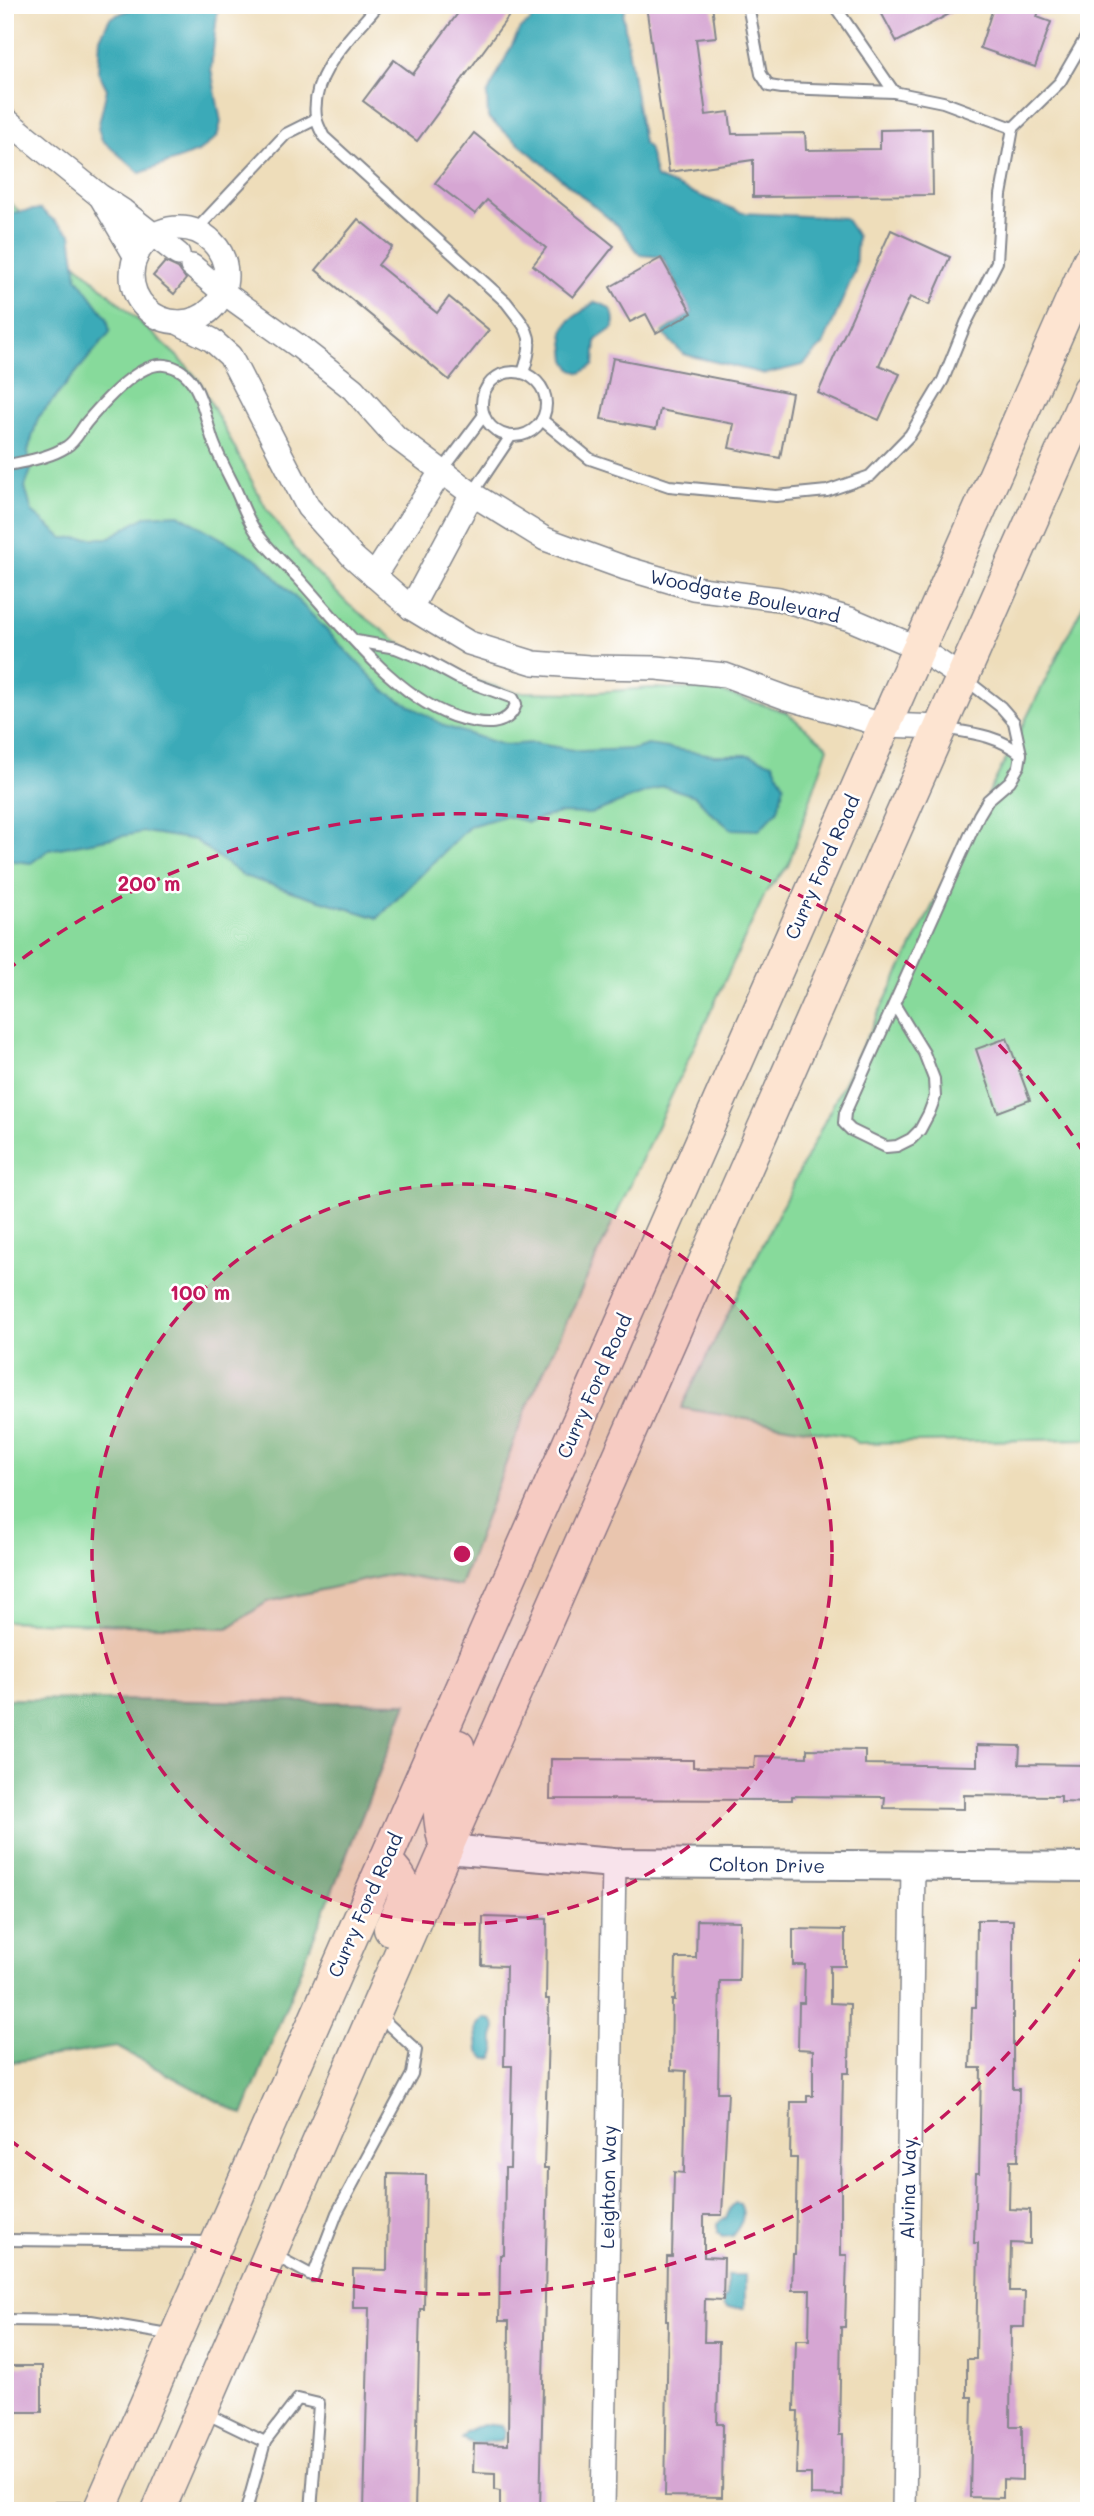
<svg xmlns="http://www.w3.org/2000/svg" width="1094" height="2516" font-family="Mali,sans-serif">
<rect width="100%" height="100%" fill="#fff"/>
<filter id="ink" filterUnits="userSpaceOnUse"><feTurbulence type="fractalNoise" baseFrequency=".0143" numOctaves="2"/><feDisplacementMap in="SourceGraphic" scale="14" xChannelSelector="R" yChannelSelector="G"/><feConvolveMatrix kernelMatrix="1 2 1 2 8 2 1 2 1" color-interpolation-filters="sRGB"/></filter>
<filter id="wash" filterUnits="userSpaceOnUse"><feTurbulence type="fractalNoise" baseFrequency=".00686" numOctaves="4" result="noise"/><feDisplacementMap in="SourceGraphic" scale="28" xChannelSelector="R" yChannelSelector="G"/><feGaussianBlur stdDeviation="1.57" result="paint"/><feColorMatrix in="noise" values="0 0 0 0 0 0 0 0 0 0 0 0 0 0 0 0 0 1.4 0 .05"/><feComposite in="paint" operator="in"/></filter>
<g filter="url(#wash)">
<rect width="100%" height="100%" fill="#eeddba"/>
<g fill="#87da9b" stroke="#51847c" stroke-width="2">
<path d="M5 198 179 358 199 380 266 508 302 558 349 605 405 647 459 676 515 692 585 693 650 688 715 690 786 712 828 747 788 866 766 892 527 1407 460 1586 393 1574 267 1602 228 1628 5 1621Z"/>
<path d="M1089 593V1439L858 1443 847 1436 681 1408Z"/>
</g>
<path fill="#6dba83" stroke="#447470" stroke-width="2" d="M5 1699 407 1703 243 2115 117 2047 5 2063Z"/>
<g fill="#3aaab8" stroke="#2a6c8b" stroke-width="2">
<path d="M132 5H218L211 69 221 122 217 137 198 152 140 173 102 140 98 128 107 89 98 71 100 38 110 18 131 9Z"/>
<path d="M536 5H626L623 15 643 143 648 147 656 178 743 213 845 218 857 236 855 271 823 345 803 365 765 374 683 354 662 333 692 313 662 257 640 255 619 227 488 118 487 95 520 29 530 22Z"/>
<path d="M40 209 71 234 77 277 107 318 110 332 38 418 28 451 31 470 25 487 32 512 63 538H108L147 516 178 514 259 560 385 691 447 727 503 745 533 743 580 751 635 749 648 745 714 755H749L773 763 784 785 778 810 759 830 731 829 711 813 695 796 663 786 590 814 559 813 528 822 505 816 470 826 378 918 243 876 195 840 144 832 49 850 31 863 5 860V214Z"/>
<path d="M595 302C611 306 616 312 613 328L596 340 594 365 581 373 572 370 566 360 563 331 570 320Z"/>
<path d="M484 2018 492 2020 496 2028 493 2037 496 2051 493 2058 486 2059 478 2051 476 2027Z"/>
<path d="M735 2203 740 2204C747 2217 740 2226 732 2236L722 2237 717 2232V2224L726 2218 731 2207Z"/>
<path d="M727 2275H745V2308H727L723 2305V2299L727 2296Z"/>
<path d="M482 2424 502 2426 505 2432 502 2440 473 2444 461 2438 465 2432Z"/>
</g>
<g id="blocks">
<g fill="#d6a6d3">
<path d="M464 5H517L417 141 363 101 394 60 413 74Z"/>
<path d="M646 5H712L716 37 696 39 706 115 729 112 732 134 805 133 806 150 880 149V130L932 129 933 195 753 197V160L669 172Z"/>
<path d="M877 5H966L897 42Z"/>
<path d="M994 5H1041L1037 17 1051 22 1035 67 980 48Z"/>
<path d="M474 133 614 246 573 297 533 265 546 248 487 200 475 214 435 183Z"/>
<path d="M358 219 392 247 378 265 437 313 449 297 489 330 449 380 316 270Z"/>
<path d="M891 230 950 257 929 305 910 297 879 365 900 374 879 420 818 393Z"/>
<path d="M661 258 692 313 656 333 646 314 630 322 610 287Z"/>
<path d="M165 262 178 268 186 279 174 294 153 276Z"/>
<path d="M613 358 792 393 780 458 729 448 734 424 660 410 656 429 601 419Z"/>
<path d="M1007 1038 1030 1100 998 1112 976 1049Z"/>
<path d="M977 1745 1020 1746 1019 1764 1089 1765V1803L1061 1802V1796L964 1795V1809L884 1808 885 1797 792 1796V1800L550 1799 551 1759 693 1760V1767L754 1768 755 1756 807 1757V1749L865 1750V1764L977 1766Z"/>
<path d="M483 1917 547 1919 546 1999H549L544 2168H548L540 2511H500V2491L495 2490V2473L473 2472 474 2444 508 2445 509 2321H499L500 2255H504L505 2168H510L512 2066H504L506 1966 482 1965Z"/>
<path d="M697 1920 740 1921 739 1981H720L718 2092H728L722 2215H704V2257L724 2258 723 2300 705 2299 704 2342H719L717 2424H723L722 2497 665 2496 668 2321H666L667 2257H672L674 2172 684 2173 686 2071 671 2070 672 2000H675L676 1958H696Z"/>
<path d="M977 1920H1013V2089H1019L1018 2161H1010L1009 2209 1030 2210V2244L1011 2243 1010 2291H1025L1024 2327H1011L1010 2426H1022V2480L1003 2479V2498L970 2497 972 2397H967V2359H976L978 2243H974L976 2173H979L981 2068H970L972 2007H976Z"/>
<path d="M793 1929 845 1930V1966H830V2003L850 2004 849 2073H843L841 2182V2255H847L845 2327H841L839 2435H843L842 2496 811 2495V2474H796L798 2411H794L796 2340H809L810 2290H792L793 2254H795L797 2158H790L791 2102H807V2096H813V2050L798 2049 799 2003H804L805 1965H793Z"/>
<path d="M388 2174 426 2175 424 2309H420L415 2511H364L369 2308H353V2269L387 2270Z"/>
<rect x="5" y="2366" width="37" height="46"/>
</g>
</g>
</g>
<g filter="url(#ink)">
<use href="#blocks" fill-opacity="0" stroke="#84868c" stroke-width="2"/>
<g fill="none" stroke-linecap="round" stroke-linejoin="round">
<defs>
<g id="service">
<path d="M378 5C353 36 310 72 316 117 317 124 321 131 324 137L506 302C529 332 536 335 523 373"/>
<path d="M748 5 761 74 769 86 782 88 894 92 943 102 1013 128"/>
<path d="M834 5 894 92"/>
<path d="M195 231 286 134 316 119"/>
<circle cx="514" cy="404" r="32"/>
<path d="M542 420 590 459 669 486 776 496 827 491 870 476 910 435 943 380 966 323 997 262 1001 195 1013 128 1060 82 1089 32"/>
<path d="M5 466C25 461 49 458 66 447 75 442 80 431 86 423 101 405 139 361 165 365 201 370 203 413 213 441 218 455 226 470 233 484 240 498 245 514 253 527 264 546 284 563 299 579 341 625 400 703 462 719 482 724 508 729 516 704L513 698 458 678 423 659 396 648 356 641"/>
<path d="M442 471 484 415"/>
<path d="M472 494 511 436"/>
<path d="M942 728C972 733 997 735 1021 754"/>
<path d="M894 1004 924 1053 934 1079 935 1097 929 1113 920 1130 911 1139 897 1146 886 1147 851 1130 844 1123 845 1113 979 815 988 800 1010 781 1019 766 1021 754 1014 722 1001 707 965 679"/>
<path d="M5 2240 214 2242"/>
<path d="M274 2255 313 2276 337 2213 412 2074 416 2050 377 2014"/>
<path d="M5 2320 91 2321 174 2335"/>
<path d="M203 2412 265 2442"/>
<path d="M5 2508H98"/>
<path d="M246 2511 265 2442 298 2399 319 2404 311 2511"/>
</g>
<g id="minor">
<path d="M5 119 100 196 123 211 178 254"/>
<path d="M102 199 136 257"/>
<circle cx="179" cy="275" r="47"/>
<path d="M192 266 223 292 301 348 353 389 396 437 472 494 545 539 625 568 693 588 779 599 850 619 918 648 963 678"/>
<path d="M177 322 212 340 230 356 308 507 353 557 411 608 469 643 534 663 589 667 657 668 725 675 787 698 884 725 941 727"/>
<path d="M374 576 441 472"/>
<path d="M411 608 472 494"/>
<path d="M603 2511 614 1863"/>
<path d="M904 2511 913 1866"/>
</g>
<path id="tertiary" d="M446 1849 614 1863 1089 1867"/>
<g id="secondary">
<path d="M446 1849C435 1802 438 1790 458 1746"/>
<path d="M385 1860C414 1890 406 1894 390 1929"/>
<path d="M99 2511 1089 261"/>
<path d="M158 2511 446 1849 1089 390"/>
</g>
</defs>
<use href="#service" stroke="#84868c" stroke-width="14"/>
<use href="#minor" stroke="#84868c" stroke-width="26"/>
<use href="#tertiary" stroke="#84868c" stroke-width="32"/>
<use href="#secondary" stroke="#84868c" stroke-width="35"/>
<use href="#service" stroke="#fff" stroke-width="10"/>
<use href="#minor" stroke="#fff" stroke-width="23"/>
<use href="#tertiary" stroke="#fff" stroke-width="28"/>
<use href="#secondary" stroke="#fde4d1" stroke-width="32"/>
</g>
</g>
<circle cx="462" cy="1554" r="370" fill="#c2185b" fill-opacity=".12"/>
<g fill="none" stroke="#c2185b" stroke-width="3.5" stroke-dasharray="12 9">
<circle cx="462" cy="1554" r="370"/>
<path d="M1086 1952A740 740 0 0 1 6 2137M6 971A740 740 0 0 1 1086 1156"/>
</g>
<g text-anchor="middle" stroke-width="5" stroke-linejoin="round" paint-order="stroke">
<g font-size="19" fill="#1b2f5e" stroke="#fff">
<text transform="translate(745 596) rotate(12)" y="7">Woodgate Boulevard</text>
<text transform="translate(822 867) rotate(-66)" y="7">Curry Ford Road</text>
<text transform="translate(594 1386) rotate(-66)" y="7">Curry Ford Road</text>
<text transform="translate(767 1865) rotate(1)" y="7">Colton Drive</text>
<text transform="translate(365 1905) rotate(-66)" y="7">Curry Ford Road</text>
<text transform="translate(608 2187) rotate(-89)" y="7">Leighton Way</text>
<text transform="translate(908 2189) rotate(-89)" y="7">Alvina Way</text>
</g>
</g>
<circle cx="462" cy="1554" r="10" fill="#c2185b" stroke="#fff" stroke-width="3.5"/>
<g font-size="21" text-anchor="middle" font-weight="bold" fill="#c2185b" stroke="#fff" stroke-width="5" stroke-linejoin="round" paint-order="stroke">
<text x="149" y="891">200 m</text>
<text x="200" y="1300">100 m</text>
</g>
<rect width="1094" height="2516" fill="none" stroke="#fff" stroke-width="28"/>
</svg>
